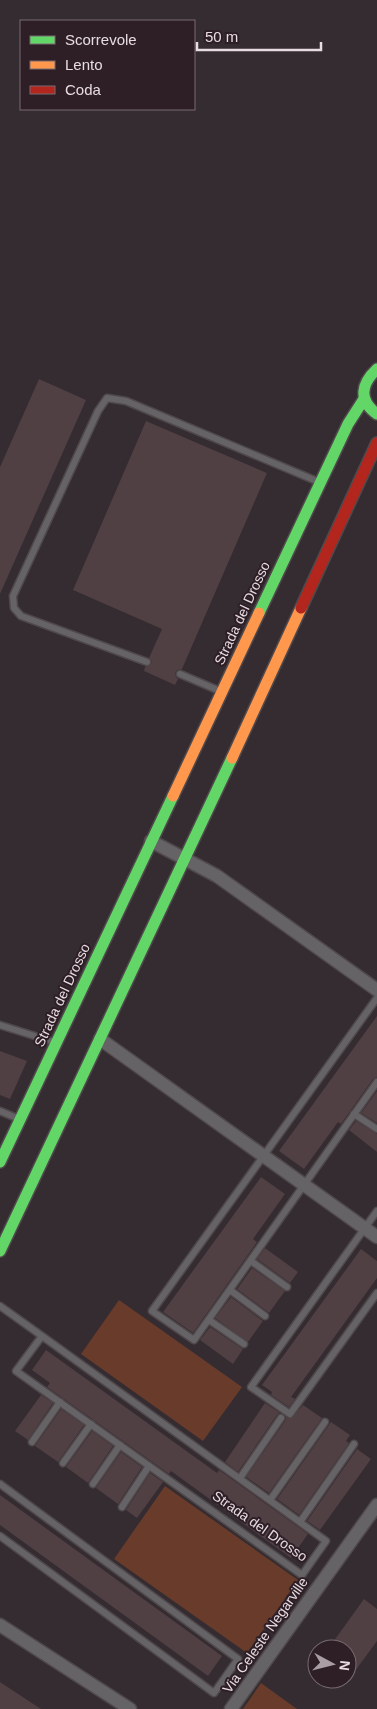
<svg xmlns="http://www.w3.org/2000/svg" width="377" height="1709" font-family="Arial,sans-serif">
<rect width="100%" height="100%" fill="#342c30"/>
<g fill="#693b2a">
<path d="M119 1300 242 1387 203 1441 81 1354Z"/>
<path d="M165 1486 298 1580 247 1653 114 1559Z"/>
<path d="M261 1683 297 1709H243Z"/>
</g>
<g fill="#503f43">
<path d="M39 379 86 400 0 594V467Z"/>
<path d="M146 421 267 473 182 669 177 670 175 673 176 677 178 679 175 685 144 671 145 667 151 664 152 661 149 658 162 629 73 590Z"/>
<path d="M377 1016V1077L373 1079 341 1124 338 1122 304 1169 279 1151Z"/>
<path d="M0 1051 27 1061 10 1099 0 1095Z"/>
<path d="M377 1091V1123L361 1113Z"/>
<path d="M356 1121 377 1134V1152L349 1130Z"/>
<path d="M261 1177 285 1194 253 1239 257 1242 193 1333 163 1312Z"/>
<path d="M265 1248 298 1272 290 1283 257 1259Z"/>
<path d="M361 1249 377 1261V1278L291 1397 295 1399 289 1407 271 1395 272 1392 262 1385Z"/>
<path d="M252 1268 285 1291 269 1313 237 1289Z"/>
<path d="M231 1297 263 1321 248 1342 215 1318Z"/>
<path d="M210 1327 243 1349 233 1364 200 1340Z"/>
<path d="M46 1350 217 1473 219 1470 308 1534 291 1558 171 1471 169 1474 47 1387 50 1383 32 1370Z"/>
<path d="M41 1395 53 1403 28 1440 15 1431Z"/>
<path d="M265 1403 280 1413 277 1415 238 1472 225 1462Z"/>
<path d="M303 1405 322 1418 269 1493 246 1477 285 1421 286 1417 292 1418Z"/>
<path d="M61 1409 84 1425 58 1462 35 1446Z"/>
<path d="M331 1422 350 1435 346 1441 349 1443 299 1515 277 1499Z"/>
<path d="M92 1431 113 1446 88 1483 66 1467Z"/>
<path d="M357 1449 371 1459 320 1530 307 1521Z"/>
<path d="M121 1452 142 1467 118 1504 96 1488Z"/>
<path d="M150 1473 163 1482 137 1518 126 1510Z"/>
<path d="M0 1495 222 1656 208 1676 0 1525Z"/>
<path d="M364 1599 377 1609V1641L347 1682V1649H328Z"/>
<path d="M0 1682 41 1709H0Z"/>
</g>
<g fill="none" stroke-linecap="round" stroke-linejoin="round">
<defs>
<g id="lane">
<path d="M147 662 21 616 14 608 13 596 98 411 107 398 126 401 319 482"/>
<path d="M180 674 220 691"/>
<path d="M377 998 152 1311 194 1340 377 1082"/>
<path d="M0 1025 54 1042"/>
<path d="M0 1111 19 1119"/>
<path d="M354 1114 377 1129"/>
<path d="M377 1211 251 1387 290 1414 377 1293"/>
<path d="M251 1261 287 1287"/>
<path d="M230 1290 265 1316"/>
<path d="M0 1306 42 1336 326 1541 302 1575 16 1371 42 1336"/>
<path d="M209 1320 244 1344"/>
<path d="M32 1442 60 1402"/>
<path d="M63 1463 91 1424"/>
<path d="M240 1478 281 1418"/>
<path d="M0 1484 238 1659 214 1693 0 1536"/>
<path d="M93 1484 120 1445"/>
<path d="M270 1500 325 1422"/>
<path d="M122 1507 149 1466"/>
<path d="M300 1522 354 1444"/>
</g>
<g id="street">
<path d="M151 841 217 876 377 990"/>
<path d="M100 1039 377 1237"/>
<path d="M0 1625 130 1709"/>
<path d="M231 1709 377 1505"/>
</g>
<g id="fast">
<path d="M377 369C361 384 358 400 377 414"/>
<path d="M259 613 348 424 364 399"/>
<path d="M0 1162 173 796"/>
<path d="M0 1251 232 758"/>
</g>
<g id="slow">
<path d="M232 758 301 608"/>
<path d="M173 796 259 613"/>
</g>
<path id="jam" d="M301 608 377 443"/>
</defs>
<use href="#lane" stroke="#50494c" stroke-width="9"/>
<use href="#street" stroke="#50494c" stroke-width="15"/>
<use href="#fast" stroke="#50494c" stroke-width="14"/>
<use href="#slow" stroke="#50494c" stroke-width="14"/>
<use href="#jam" stroke="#50494c" stroke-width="14"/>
<use href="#lane" stroke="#666366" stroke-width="6"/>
<use href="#street" stroke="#666366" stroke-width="12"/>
<use href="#fast" stroke="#63d668" stroke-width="11"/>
<use href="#slow" stroke="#ff974d" stroke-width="11"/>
<use href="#jam" stroke="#b3261e" stroke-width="11"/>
</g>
<g text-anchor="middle" stroke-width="4" stroke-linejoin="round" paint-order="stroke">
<g font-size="14" fill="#e7dce1" stroke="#2e1f27">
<text transform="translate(242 613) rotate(-65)" y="5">Strada del Drosso</text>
<text transform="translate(62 995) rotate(-65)" y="5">Strada del Drosso</text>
<text transform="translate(260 1526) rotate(35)" y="5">Strada del Drosso</text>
<text transform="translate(265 1635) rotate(-55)" y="5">Via Celeste Negarville</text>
</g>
</g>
<rect x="20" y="20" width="175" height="90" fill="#2e1f27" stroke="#786b71"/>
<rect x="30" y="36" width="25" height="8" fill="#63d668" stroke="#786b71"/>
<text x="65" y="45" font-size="15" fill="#e7dce1">Scorrevole</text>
<rect x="30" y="61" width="25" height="8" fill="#ff974d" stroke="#786b71"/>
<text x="65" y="70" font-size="15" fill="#e7dce1">Lento</text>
<rect x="30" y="86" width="25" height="8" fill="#b3261e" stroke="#786b71"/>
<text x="65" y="95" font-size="15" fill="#e7dce1">Coda</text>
<g transform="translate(332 1664) rotate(97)"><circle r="24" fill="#2e1f27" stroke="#786b71"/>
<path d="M0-4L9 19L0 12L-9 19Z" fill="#a89ea3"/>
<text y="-8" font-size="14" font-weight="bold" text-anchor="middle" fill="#e7dce1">N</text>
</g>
<path d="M197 42v8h124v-8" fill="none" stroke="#e7dce1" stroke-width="2.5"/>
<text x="205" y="42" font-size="15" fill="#e7dce1" stroke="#2e1f27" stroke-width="4" paint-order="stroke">50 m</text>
</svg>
